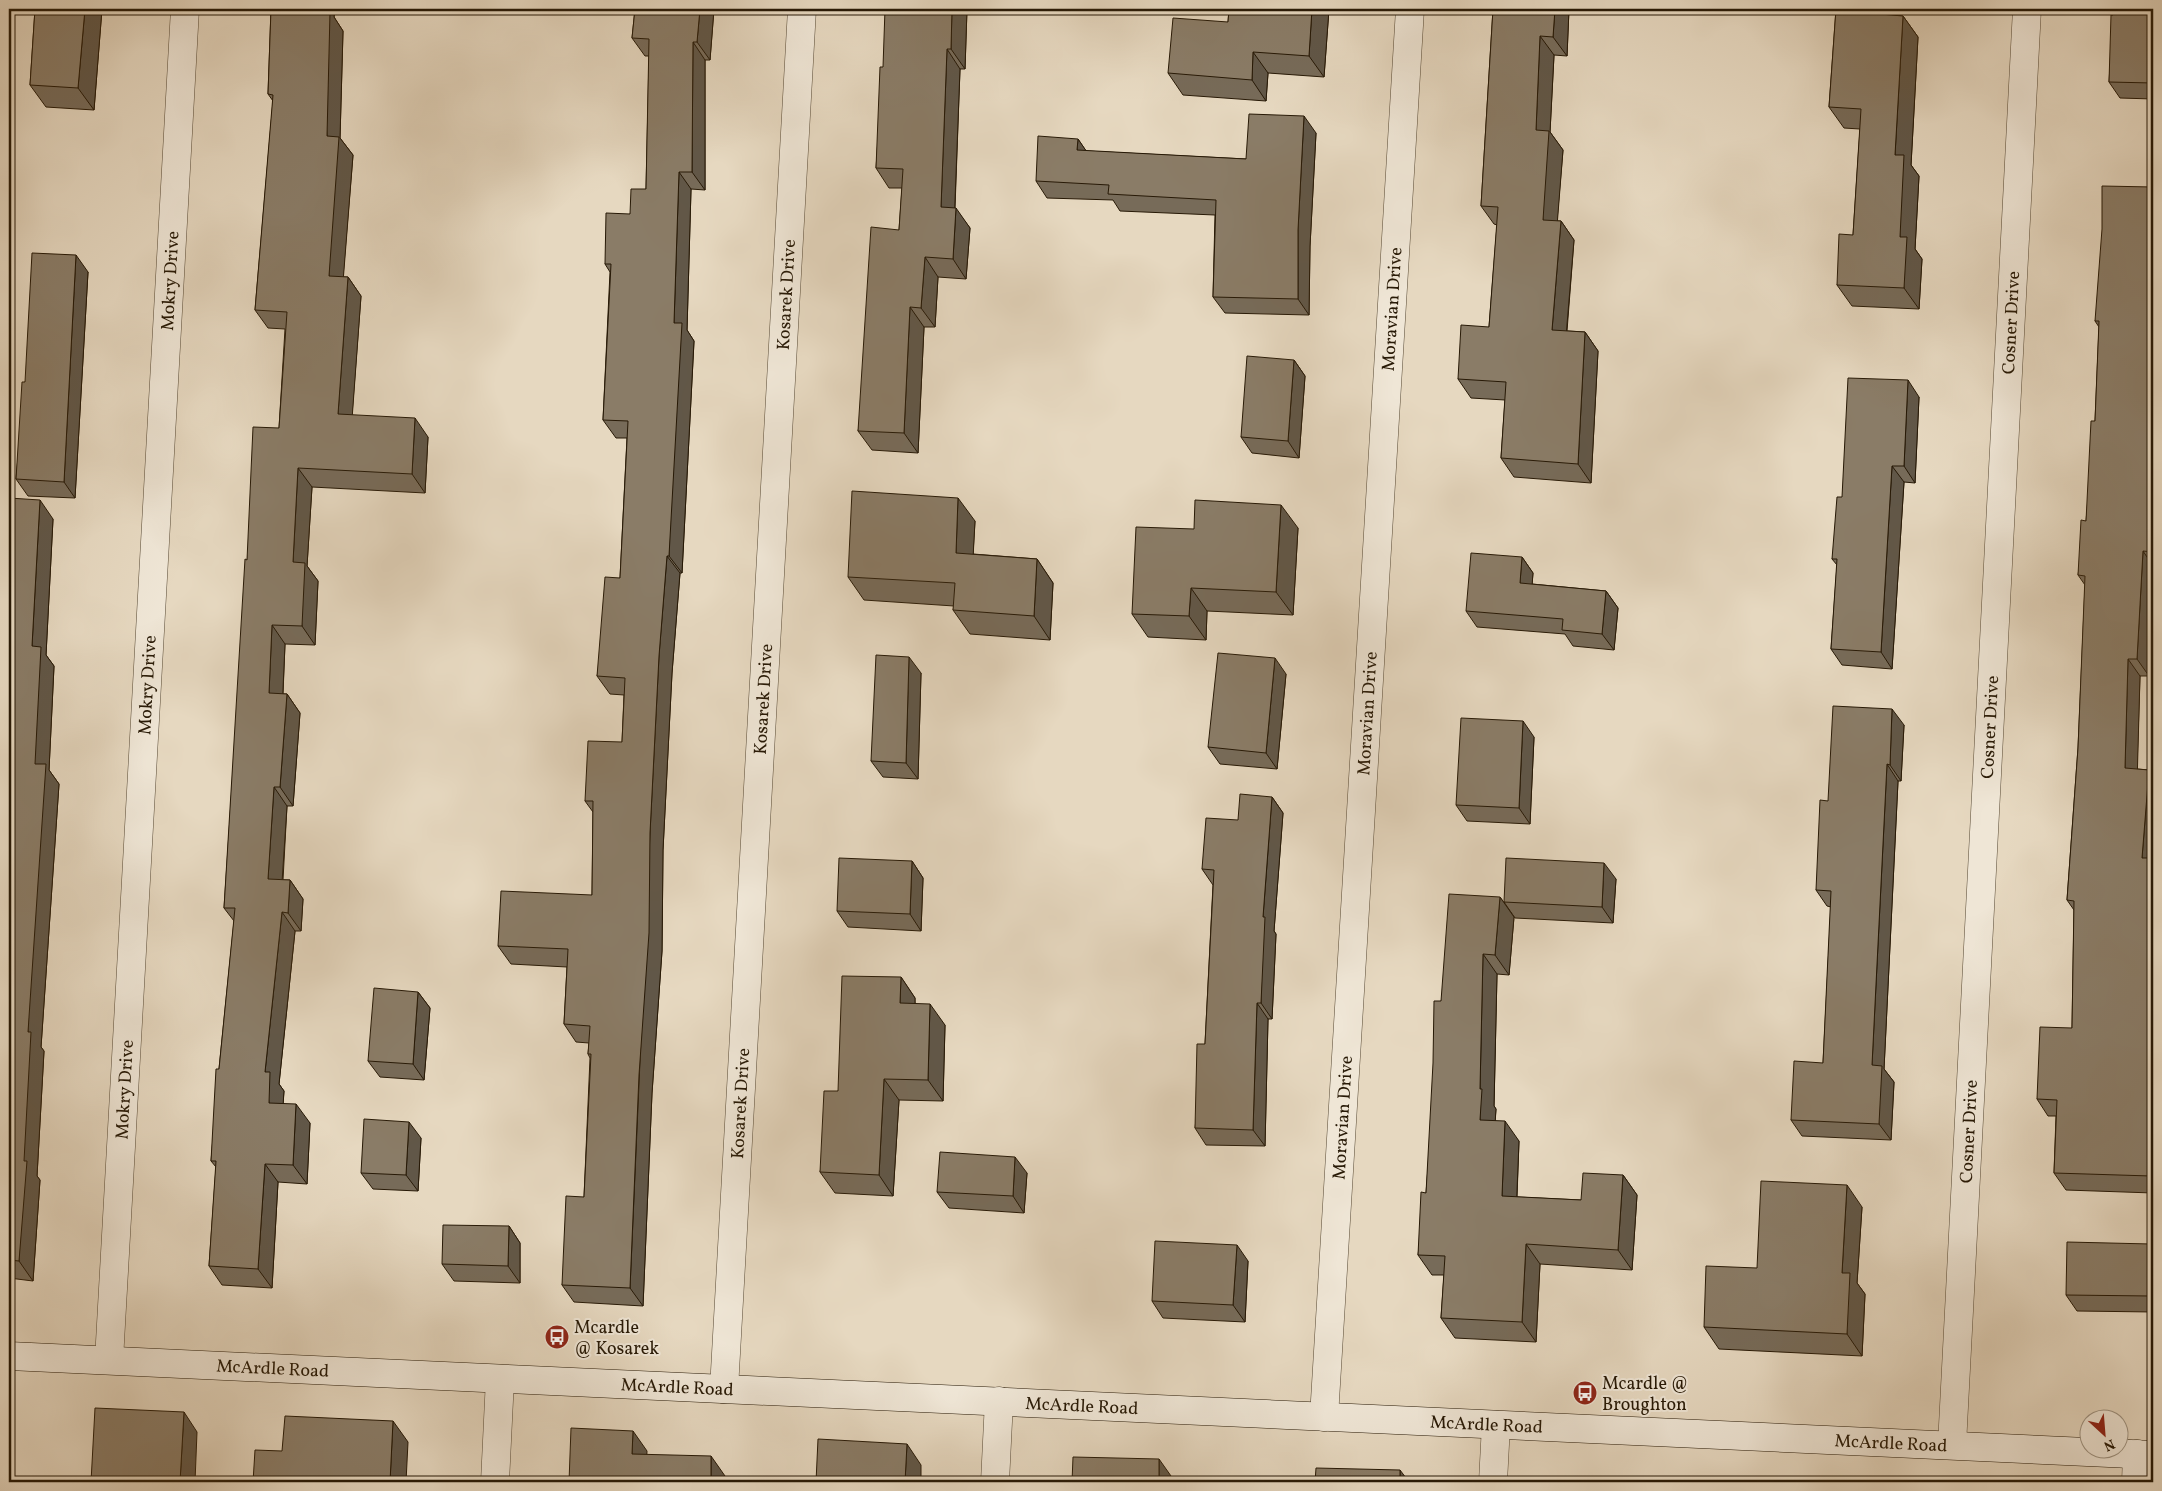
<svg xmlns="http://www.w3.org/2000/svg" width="2162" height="1491" font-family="Vollkorn,serif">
<rect width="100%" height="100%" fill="#e6d8c0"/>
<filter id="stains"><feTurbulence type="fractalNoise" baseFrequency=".004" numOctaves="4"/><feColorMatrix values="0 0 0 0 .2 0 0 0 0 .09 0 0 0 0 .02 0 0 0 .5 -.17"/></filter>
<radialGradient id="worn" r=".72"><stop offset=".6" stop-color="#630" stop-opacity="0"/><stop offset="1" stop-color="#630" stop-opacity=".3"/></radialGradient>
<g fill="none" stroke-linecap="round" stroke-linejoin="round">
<defs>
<g id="street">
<path id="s1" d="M109 1360 185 9"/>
<path id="s2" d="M724 1389 802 9"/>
<path id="s3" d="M1324 1417 1410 9"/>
<path id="s4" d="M1952 1445 2027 9"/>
<path d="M495 1482 500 1379"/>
<path d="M995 1482 999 1401"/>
<path d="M1493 1482 1496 1425"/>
<path d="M2136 1482 2137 1454"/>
</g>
<g id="secondary">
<path id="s5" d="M9 1356 2153 1455"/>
</g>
</defs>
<use href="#street" stroke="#574934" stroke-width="29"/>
<use href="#secondary" stroke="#271906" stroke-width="29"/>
<use href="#street" stroke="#efe6d6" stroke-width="28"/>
<use href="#secondary" stroke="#efe6d6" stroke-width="28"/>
</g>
<g fill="#776b59" stroke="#271906">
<path d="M35 9H102L94 110 46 107 30 85Z"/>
<path d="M271 9H335L334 17 343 31 340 138 353 155 343 277H348L361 296 352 415 428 437 425 493 312 487 307 566 318 581 315 645 285 644 283 694H287L300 713 293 806H287L283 880H290L303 899 301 931H295L279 1084 284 1091 283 1103 310 1123 307 1184 278 1182 272 1288 222 1285 209 1266 216 1167 211 1161 219 1069 234 921 224 908 247 560 279 428 285 329 268 328 255 310 273 101 268 94Z"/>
<path d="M635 9H714L710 60H705V190L691 189 687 330 694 341 682 573H680L672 673 663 850 662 951 652 1093 643 1306 574 1302 562 1285 584 1197 590 1058 588 1054 589 1043 576 1042 564 1024 567 967 511 964 498 946 592 895 593 812 585 801 622 742 624 695 610 694 597 676 620 578 627 438H616L603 420 610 272 605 264 630 214 646 189 649 56H645L632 38Z"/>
<path d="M967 9 965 69H960L955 208 970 228 966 279 938 277 935 327H924L918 453 872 450 858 431 899 230 902 188H889L876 168 883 67Z"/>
<path d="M1229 9H1329L1324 77 1268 73 1266 101 1183 95 1168 73 1228 22Z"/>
<path d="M1493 9H1569L1567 56 1554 55 1550 132 1563 150 1557 221H1561L1574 240 1567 331 1585 332 1598 351 1591 483 1514 477 1501 458 1505 400 1471 398 1458 379 1489 327 1497 225 1494 224 1481 206Z"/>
<path d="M1836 9H1897L1896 15 1903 16 1918 37 1911 165 1919 176 1915 249 1922 259 1919 309 1852 306 1837 285 1853 235 1860 129 1844 128 1829 107Z"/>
<path d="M2153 9V99L2120 98 2109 82 2113 15Z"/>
<path d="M1316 133 1310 246 1309 315 1225 313 1213 297 1215 215 1120 211 1113 200 1047 198 1036 181 1078 139 1086 151 1246 159Z"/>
<path d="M2153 187V596L2149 676H2140L2137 769 2149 770 2153 776V1193L2066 1190 2054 1173 2056 1116H2048L2037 1099 2072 1028 2074 910 2067 900 2078 748 2085 585 2078 575 2086 521 2095 421 2099 327 2095 321Z"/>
<path d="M88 272 75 498 28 496 16 479 25 382Z"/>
<path d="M1294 360 1305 376 1299 458 1252 453 1241 437Z"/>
<path d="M1919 397 1915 483 1904 482 1892 669 1842 665 1831 649 1837 565 1832 559Z"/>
<path d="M9 498 53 519 46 655 54 666 49 770 59 784 41 1047 44 1051 37 1176 40 1180 33 1281 9 1278V894L11 857H9Z"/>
<path d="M975 521 973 554 1037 559 1053 583 1050 640 970 634 953 610 954 606 864 600 848 577Z"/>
<path d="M1298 528 1293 615 1207 611 1206 640 1148 637 1132 614 1194 529Z"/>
<path d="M1522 557 1533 573 1532 584 1606 591 1618 608 1614 650 1573 646 1565 634 1477 627 1466 611Z"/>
<path d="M921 673 918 779 883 777 871 761Z"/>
<path d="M1286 674 1277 769 1220 764 1208 747Z"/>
<path d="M1904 725 1901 781H1898L1884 1069 1894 1082 1891 1140 1802 1136 1791 1120 1823 1063 1831 907 1827 906 1816 890Z"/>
<path d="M1534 737 1530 824 1467 821 1456 805Z"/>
<path d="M1272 797 1283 813 1274 931 1276 934 1272 1019H1268L1265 1146 1206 1145 1195 1128 1205 1044 1213 885 1202 869 1238 820Z"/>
<path d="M912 861 923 878 921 931 848 927 837 911Z"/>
<path d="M1616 879 1613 923 1515 918 1504 902Z"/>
<path d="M1500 897 1514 917 1509 975 1497 974 1494 1106 1496 1109 1495 1121 1519 1141 1517 1197 1581 1200 1623 1175 1637 1195 1632 1270 1540 1264 1536 1342 1455 1338 1441 1318 1444 1275H1432L1418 1255 1426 1193 1441 1001Z"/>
<path d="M901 977 915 998V1003L945 1025 943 1101 899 1100 893 1196 835 1193 820 1172 838 1091Z"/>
<path d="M418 992 430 1008 424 1080 380 1077 368 1061Z"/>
<path d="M421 1138 418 1191 373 1189 361 1173Z"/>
<path d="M1027 1173 1024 1213 949 1208 937 1192Z"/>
<path d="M1862 1207 1857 1283 1865 1294 1862 1356 1719 1349 1704 1327 1757 1268Z"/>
<path d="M509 1226 520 1243V1283L454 1281 442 1264Z"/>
<path d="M2151 1244 2153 1247V1312L2077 1311 2066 1295Z"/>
<path d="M1248 1261 1245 1322 1163 1318 1152 1301Z"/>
</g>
<g fill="#615748" stroke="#271906">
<path d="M85 9H102L94 110 78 88Z"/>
<path d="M319 9H335L334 17 343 31 340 138 353 155 342 295 329 276 327 136Z"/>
<path d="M700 9H714L710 60 697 42Z"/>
<path d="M952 9H967L965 69 951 49Z"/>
<path d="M1312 9H1329L1324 77 1309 56Z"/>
<path d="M1555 9H1569L1567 56 1553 37Z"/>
<path d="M1880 9H1897L1895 35 1880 14Z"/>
<path d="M1903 16 1918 37 1911 165 1919 176 1915 249 1922 259 1919 309 1904 288 1900 237 1895 155Z"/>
<path d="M1540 36 1554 55 1550 132 1563 150 1556 239 1543 220 1536 130Z"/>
<path d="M693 42 705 60V190L692 172Z"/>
<path d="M947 49 960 69 954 227 941 207Z"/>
<path d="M1253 52 1268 73 1266 101 1252 80Z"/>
<path d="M1304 116 1316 133 1310 246 1309 315 1298 299V230Z"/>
<path d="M1078 139 1089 155 1077 150Z"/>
<path d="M679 172 691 189 687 330 694 341 682 573 669 556 674 323Z"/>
<path d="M956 208 970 228 966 279 953 259Z"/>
<path d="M1561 221 1574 240 1565 349 1552 330Z"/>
<path d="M76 255 88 272 75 498 64 482Z"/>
<path d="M925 257 938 277 935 327 921 308Z"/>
<path d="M348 277 361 296 351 433 338 414Z"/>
<path d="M910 307 924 327 918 453 904 433Z"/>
<path d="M1585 332 1598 351 1591 483 1578 464Z"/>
<path d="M1294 360 1305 376 1299 458 1288 441Z"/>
<path d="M1908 380 1919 397 1915 483 1904 466Z"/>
<path d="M415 418 428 437 425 493 412 474Z"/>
<path d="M1892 466 1904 482 1892 669 1881 652Z"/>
<path d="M298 468 312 487 307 566 318 581 315 645 302 626 293 562Z"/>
<path d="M958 498 975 521 972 577 956 553Z"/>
<path d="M40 500 53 519 46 655 54 666 49 770 59 784 41 1047 44 1051 37 1176 40 1180 33 1281 19 1261 28 1032 32 646Z"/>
<path d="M1281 505 1298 528 1293 615 1276 592Z"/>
<path d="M2143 551 2153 566V596L2149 676 2137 659Z"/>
<path d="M667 556 680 573 672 673 663 850 662 951 652 1093 643 1306 630 1288 650 833 659 656Z"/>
<path d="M1522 557 1533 573 1531 599 1520 583Z"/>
<path d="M1037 559 1053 583 1050 640 1034 616Z"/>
<path d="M1191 588 1207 611 1206 640 1189 616Z"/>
<path d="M1606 591 1618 608 1614 650 1602 634Z"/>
<path d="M272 625 285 644 282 712 269 693Z"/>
<path d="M909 657 921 673 918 779 906 763Z"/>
<path d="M1275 658 1286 674 1277 769 1266 753Z"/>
<path d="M2128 659 2140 676 2137 785 2125 768Z"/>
<path d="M287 694 300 713 293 806 280 787Z"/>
<path d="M1892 709 1904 725 1901 781 1890 765Z"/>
<path d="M1523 721 1534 737 1530 824 1519 808Z"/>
<path d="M1887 764 1898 781 1884 1069 1894 1082 1891 1140 1879 1124 1872 1065Z"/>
<path d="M2149 770 2153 776V892L2148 884 2142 858Z"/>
<path d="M274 787 287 806 281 898 268 879Z"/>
<path d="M1272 797 1283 813 1274 931 1276 934 1272 1019 1261 1003 1263 917Z"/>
<path d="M912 861 923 878 921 931 910 914Z"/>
<path d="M1604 863 1616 879 1613 923 1602 907Z"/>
<path d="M290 880 303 899 301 931 288 913Z"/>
<path d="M1500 897 1514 917 1509 975 1495 955Z"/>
<path d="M282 912 295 931 279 1084 284 1091 282 1121 269 1103 265 1072Z"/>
<path d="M1483 954 1497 974 1494 1106 1496 1109 1494 1140 1480 1120V1089Z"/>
<path d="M901 977 915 998V1024L900 1003Z"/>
<path d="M418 992 430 1008 424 1080 413 1064Z"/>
<path d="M1257 1003 1268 1019 1265 1146 1253 1130Z"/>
<path d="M930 1004 945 1025 943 1101 928 1080Z"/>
<path d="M884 1079 899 1100 893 1196 879 1175Z"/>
<path d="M296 1104 310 1123 307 1184 293 1165Z"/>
<path d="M1505 1121 1519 1141 1516 1216 1502 1196Z"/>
<path d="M409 1122 421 1138 418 1191 406 1175Z"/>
<path d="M1015 1157 1027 1173 1024 1213 1013 1196Z"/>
<path d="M265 1164 278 1182 272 1288 258 1269Z"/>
<path d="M1623 1175 1637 1195 1632 1270 1618 1250Z"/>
<path d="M1847 1185 1862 1207 1857 1283 1865 1294 1862 1356 1847 1334 1842 1273Z"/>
<path d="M509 1226 520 1243V1283L508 1266Z"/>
<path d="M1526 1244 1540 1264 1536 1342 1522 1322Z"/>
<path d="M2151 1244 2153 1247V1301L2150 1296Z"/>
<path d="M1237 1245 1248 1261 1245 1322 1233 1305Z"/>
<path d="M184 1412 197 1432 195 1482H180Z"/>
<path d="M393 1421 408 1442 406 1482H390Z"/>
<path d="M633 1431 647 1451 646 1474 632 1454Z"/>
<path d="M907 1444 921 1465V1482H905Z"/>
<path d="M711 1456 725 1476V1482H711Z"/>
<path d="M1159 1459 1171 1476 1170 1482H1159Z"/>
<path d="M1400 1470 1409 1482H1400Z"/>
</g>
<g fill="#8a7c67" stroke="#271906">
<path d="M35 9H85L78 88 30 85Z"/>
<path d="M271 9H319V12H330L327 136 339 137 329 276 348 277 338 414 415 418 412 474 298 468 293 562 305 563 302 626 272 625 269 693 287 694 280 787H274L268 879 290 880 288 913 282 912 265 1072H270L269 1103 296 1104 293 1165 265 1164 258 1269 209 1266 216 1161H211L216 1069H219L235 908H224L245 559 247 560 253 427 279 428 287 312 255 310 273 95 268 94Z"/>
<path d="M635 9H700L697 42H693L692 172H679L674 323H682L669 556H667L659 656 650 833 649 933 639 1075 630 1288 562 1285 566 1196 584 1197 591 1054H588L590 1026 564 1024 568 949 498 946 501 891 592 895 593 801H585L588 741 622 742 625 678 597 676 605 577 620 578 628 421 603 420 611 264H605L606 213 630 214 631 189H646L649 39 632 38Z"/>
<path d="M885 9H952L951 49H947L941 207 956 208 953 259 925 257 921 308 910 307 904 433 858 431 871 227 899 230 903 169 876 168 880 67H883Z"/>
<path d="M1229 9H1312L1309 56 1253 52 1252 80 1168 73 1173 18 1228 22Z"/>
<path d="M1493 9H1555L1553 37 1540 36 1536 130 1549 131 1543 220 1561 221 1552 330 1585 332 1578 464 1501 458 1506 382 1458 379 1461 325 1489 327 1498 207 1481 206Z"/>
<path d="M1836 9H1880V14L1903 16 1895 155H1904L1900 237H1907L1904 288 1837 285 1839 234 1853 235 1861 109 1829 107Z"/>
<path d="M2113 9H2153V83L2109 82 2111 15H2113Z"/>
<path d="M1249 114 1304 116 1298 230V299L1213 297 1216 200 1108 194 1109 185 1036 181 1038 136 1078 139 1077 150 1246 159Z"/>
<path d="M2102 186 2153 187V552L2143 551 2137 659H2128L2125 768 2149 770 2142 858H2149L2148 884H2153V1186H2150L2151 1176 2054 1173 2057 1100 2037 1099 2040 1027 2072 1028 2074 901 2067 900 2078 748 2085 576 2078 575 2081 520 2086 521 2091 421H2095L2099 321H2095L2102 229Z"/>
<path d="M32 253 76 255 64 482 16 479 22 382H25Z"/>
<path d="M1247 356 1294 360 1288 441 1241 437Z"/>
<path d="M1848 378 1908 380 1904 466H1892L1881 652 1831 649 1837 559H1832L1837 497H1842Z"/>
<path d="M852 491 958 498 956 553 1037 559 1034 616 953 610 955 583 848 577Z"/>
<path d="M9 498 40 500 32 646 41 647 35 764H46L28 1032H31L24 1161H27L19 1261 9 1260V894L12 838H9Z"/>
<path d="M1195 500 1281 505 1276 592 1191 588 1189 616 1132 614 1136 527 1194 529Z"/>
<path d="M1471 553 1522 557 1520 583 1606 591 1602 634 1562 630 1563 619 1466 611Z"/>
<path d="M1218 653 1275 658 1266 753 1208 747Z"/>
<path d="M876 655 909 657 906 763 871 761Z"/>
<path d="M1833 706 1892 709 1890 765 1887 764 1872 1065 1882 1066 1879 1124 1791 1120 1794 1061 1823 1063 1831 891 1816 890 1820 800 1828 801Z"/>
<path d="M1461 718 1523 721 1519 808 1456 805Z"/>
<path d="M1240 794 1272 797 1263 917H1265L1261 1003H1257L1253 1130 1195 1128 1197 1044H1205L1214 870 1202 869 1206 818 1238 820Z"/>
<path d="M839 858 912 861 910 914 837 911Z"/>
<path d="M1506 858 1604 863 1602 907 1504 902Z"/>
<path d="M1449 894 1500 897 1495 955 1483 954 1480 1089H1482L1480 1120 1505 1121 1502 1196 1581 1200 1583 1173 1623 1175 1618 1250 1526 1244 1522 1322 1441 1318 1445 1256 1418 1255 1421 1192 1426 1193 1433 1063 1434 1001H1441Z"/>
<path d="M842 976 901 977 900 1003 930 1004 928 1080 884 1079 879 1175 820 1172 824 1091H838Z"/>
<path d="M374 988 418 992 413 1064 368 1061Z"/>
<path d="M364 1119 409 1122 406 1175 361 1173Z"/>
<path d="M940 1152 1015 1157 1013 1196 937 1192Z"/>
<path d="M1761 1181 1847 1185 1842 1273H1850L1847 1334 1704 1327 1706 1266 1757 1268Z"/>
<path d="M443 1225 509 1226 508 1266 442 1264Z"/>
<path d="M1155 1241 1237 1245 1233 1305 1152 1301Z"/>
<path d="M2067 1242 2151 1244 2150 1296 2066 1295Z"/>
<path d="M95 1408 184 1412 180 1482H91Z"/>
<path d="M285 1416 393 1421 390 1482H253L255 1450 282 1451Z"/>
<path d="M571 1428 633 1431 632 1454 711 1456V1482H569Z"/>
<path d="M818 1439 907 1444 905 1482H816Z"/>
<path d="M1073 1457 1159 1459V1482H1072Z"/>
<path d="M1316 1468 1400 1470V1482H1315Z"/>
</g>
<defs>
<symbol id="bus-disc" viewBox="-11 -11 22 22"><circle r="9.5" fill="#8f2418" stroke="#efe6d6"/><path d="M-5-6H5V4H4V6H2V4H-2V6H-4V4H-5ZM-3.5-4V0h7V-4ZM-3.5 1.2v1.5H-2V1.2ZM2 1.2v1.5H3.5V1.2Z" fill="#fff"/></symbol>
</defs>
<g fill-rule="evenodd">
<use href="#bus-disc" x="543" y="1323" width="28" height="28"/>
<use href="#bus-disc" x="1571" y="1379" width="28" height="28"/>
</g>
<g text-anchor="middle" stroke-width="4" stroke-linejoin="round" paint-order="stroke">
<g font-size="18" fill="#271906" stroke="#efe6d6">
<text dy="6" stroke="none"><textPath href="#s1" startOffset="1081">Mokry Drive</textPath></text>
<text dy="6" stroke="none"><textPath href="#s2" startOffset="1096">Kosarek Drive</textPath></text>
<text dy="6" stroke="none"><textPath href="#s3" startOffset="1110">Moravian Drive</textPath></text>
<text dy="6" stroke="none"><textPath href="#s4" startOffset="1124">Cosner Drive</textPath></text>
<text dy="6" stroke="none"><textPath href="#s1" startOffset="676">Mokry Drive</textPath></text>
<text dy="6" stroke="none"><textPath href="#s2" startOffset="691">Kosarek Drive</textPath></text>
<text dy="6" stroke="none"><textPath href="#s3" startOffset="705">Moravian Drive</textPath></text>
<text dy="6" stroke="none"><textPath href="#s4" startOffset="719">Cosner Drive</textPath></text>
<text dy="6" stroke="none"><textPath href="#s1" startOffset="271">Mokry Drive</textPath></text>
<text dy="6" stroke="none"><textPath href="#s2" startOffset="286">Kosarek Drive</textPath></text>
<text dy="6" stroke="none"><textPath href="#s3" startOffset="300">Moravian Drive</textPath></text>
<text dy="6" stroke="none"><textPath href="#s4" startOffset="314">Cosner Drive</textPath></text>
<text dy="6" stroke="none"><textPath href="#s5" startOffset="264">McArdle Road</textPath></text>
<text dy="6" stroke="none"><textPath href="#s5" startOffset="669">McArdle Road</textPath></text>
<text dy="6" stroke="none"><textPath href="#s5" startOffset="1074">McArdle Road</textPath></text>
<text dy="6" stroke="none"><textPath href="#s5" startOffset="1479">McArdle Road</textPath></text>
<text dy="6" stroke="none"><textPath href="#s5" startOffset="1884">McArdle Road</textPath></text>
</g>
<g font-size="18" fill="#271906" stroke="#efe6d6" text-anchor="start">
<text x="574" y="1333">Mcardle<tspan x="574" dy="21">@ Kosarek</tspan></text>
<text x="1602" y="1389">Mcardle @<tspan x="1602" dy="21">Broughton</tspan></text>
</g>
</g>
<rect width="2162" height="1491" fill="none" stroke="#e6d8c0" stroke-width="30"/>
<rect x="10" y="10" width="2142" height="1471" fill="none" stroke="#271906" stroke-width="2.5"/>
<rect x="15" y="15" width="2132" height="1461" fill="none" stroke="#271906"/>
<g transform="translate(2104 1434) rotate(154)"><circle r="24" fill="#efe6d6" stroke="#9f9483"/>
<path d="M0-4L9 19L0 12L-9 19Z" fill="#8f2418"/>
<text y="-8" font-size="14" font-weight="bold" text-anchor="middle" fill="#271906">N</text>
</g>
<rect width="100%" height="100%" filter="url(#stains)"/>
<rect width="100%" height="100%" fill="url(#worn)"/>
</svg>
